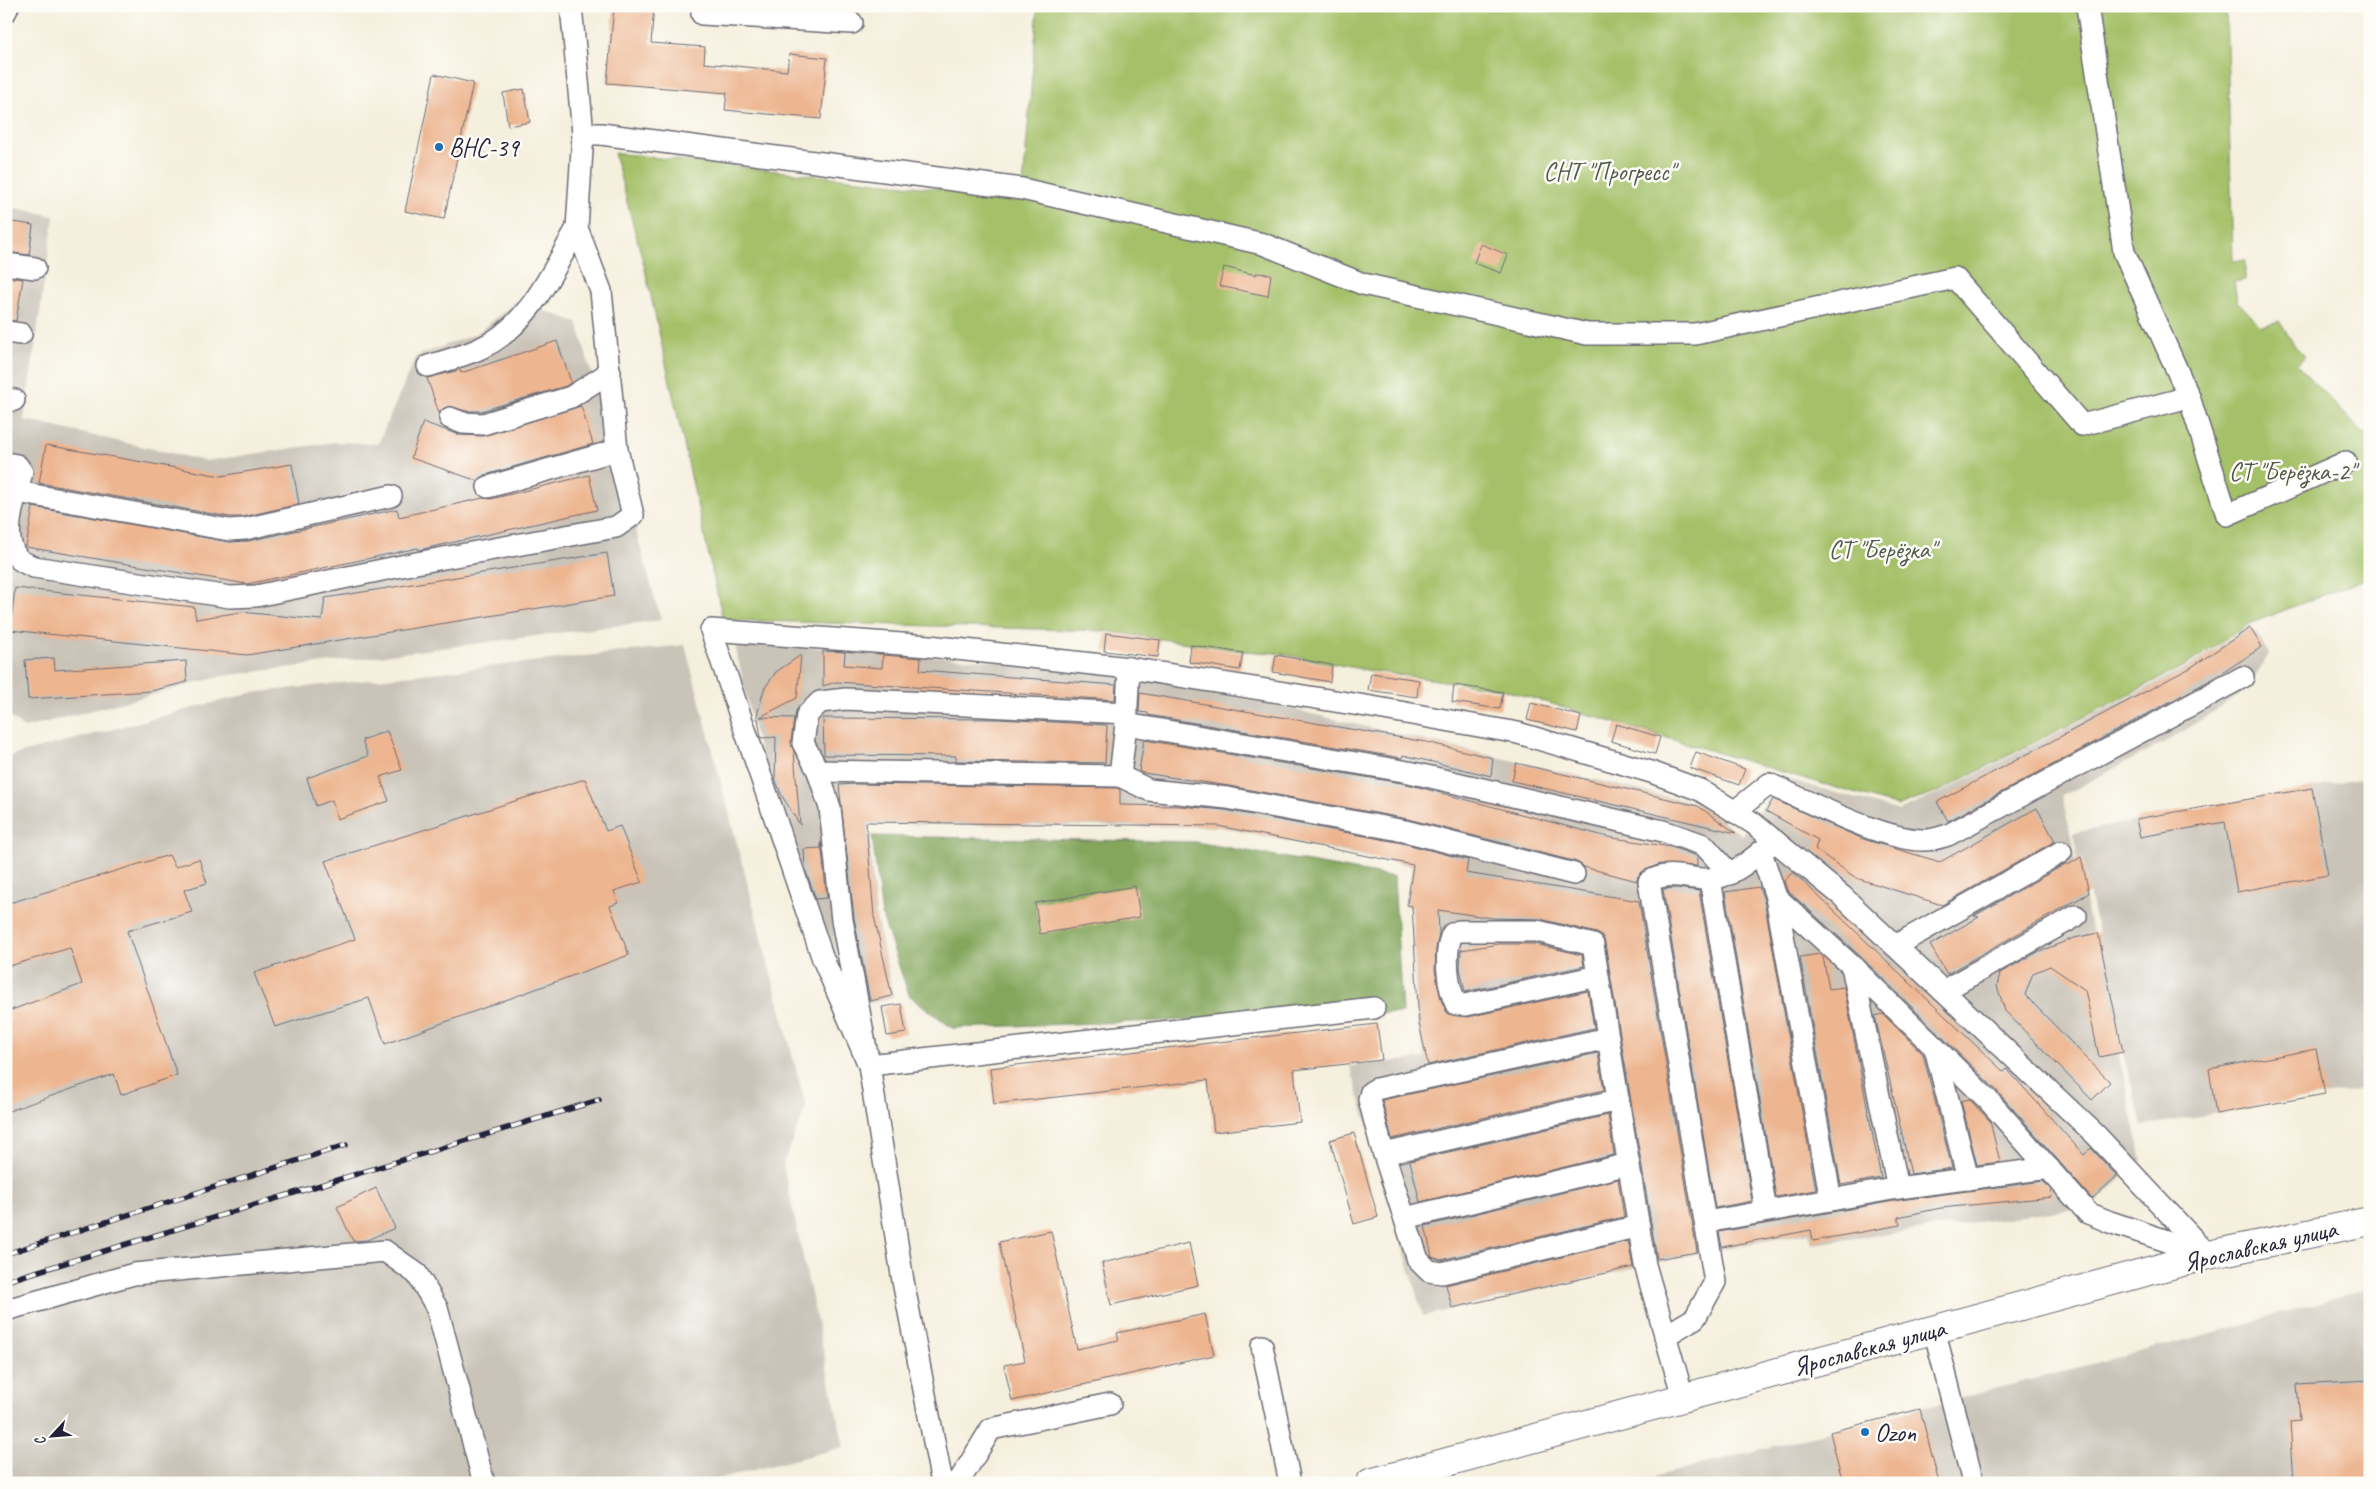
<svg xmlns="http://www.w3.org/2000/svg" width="2376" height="1489" font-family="Caveat,sans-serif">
<rect width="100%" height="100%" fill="#fdfcf7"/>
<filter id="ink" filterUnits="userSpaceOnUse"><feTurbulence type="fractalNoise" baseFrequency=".02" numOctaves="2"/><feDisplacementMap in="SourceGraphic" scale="10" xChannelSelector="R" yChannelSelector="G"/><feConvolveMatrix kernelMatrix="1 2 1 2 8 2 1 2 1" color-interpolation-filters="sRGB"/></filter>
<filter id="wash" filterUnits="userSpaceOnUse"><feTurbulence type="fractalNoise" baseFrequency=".0096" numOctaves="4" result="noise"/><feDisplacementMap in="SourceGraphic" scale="20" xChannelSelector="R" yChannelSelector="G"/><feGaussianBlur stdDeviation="1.12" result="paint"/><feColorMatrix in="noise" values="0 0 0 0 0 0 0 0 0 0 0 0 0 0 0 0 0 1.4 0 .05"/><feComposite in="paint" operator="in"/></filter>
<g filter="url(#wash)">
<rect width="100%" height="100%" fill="#f5efdd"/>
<path fill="#e9d9ba" d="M808 6H930L929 13Z"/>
<g fill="#c9c3b8">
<path d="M6 206 54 216 24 420 206 461 335 442 378 444 416 356 476 334 517 301 577 322 661 620 223 676 24 728 6 714Z"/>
<path d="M2251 625 2269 654 2247 690 2176 736 2062 796 2142 1160 2090 1207 1812 1244 1809 1233 1700 1253 1423 1316 1350 1066 1425 1058 1417 1023 1412 907 1406 906 1412 866 1219 827 868 824 876 916 894 998 868 1003 806 900 755 735 734 641 1127 671 1699 804 1742 835 1784 778 1899 811 1937 794 2189 666Z"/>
<path d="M685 645 806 1107 783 1164 844 1447 703 1483H6V757L251 693Z"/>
<path d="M2370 777V1087L2142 1126 2123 1052 2082 858 2078 859 2073 833Z"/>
<path d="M2370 1288V1483H1630L2231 1328Z"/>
</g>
<path fill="#a4c067" stroke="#637151" d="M1038 6H2226L2233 260 2245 261V280L2234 282 2237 301 2261 326 2279 321 2295 346 2305 356 2297 365 2370 440V577L2249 624 2188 664 1935 793 1898 806 1501 689 1372 671 1276 653 1242 651 1107 631 723 620 644 265 614 153 1022 198Z"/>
<path fill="#83a65c" stroke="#52644c" d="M872 836 1196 842 1394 877 1402 1013 952 1028 909 995 882 916Z"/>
<g id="blocks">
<g fill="#edb691">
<path d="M614 6H654L651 43 705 47 704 63 787 71 789 54 827 58 821 119 725 110 727 93 607 83Z"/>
<path d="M434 74 473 83 444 219 405 211Z"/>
<path d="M524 89 530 122 508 126 503 93Z"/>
<path d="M6 221 33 225 29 255 6 252Z"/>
<path d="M1481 244 1508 255 1501 273 1474 263Z"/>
<path d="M1224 267 1256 275V273L1271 274 1268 296 1219 286Z"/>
<path d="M6 277 23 279 16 321 6 320Z"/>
<path d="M557 341 571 382 566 386 481 411H466L449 406 439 413 427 378 460 370 461 373Z"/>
<path d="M581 406 593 444 485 475 478 481 411 458 423 422 459 435 483 436Z"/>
<path d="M46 445 221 476 292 464 299 504 243 517H230L39 483Z"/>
<path d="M589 475 597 510 419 550 418 548 247 584 26 547 33 507 230 542 248 541 397 509 399 517 483 498 491 499Z"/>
<path d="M607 553 614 596 247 655 10 630 15 588 194 607 196 619 241 612 322 620 325 598Z"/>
<path d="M2250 628 2262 647 2216 677 1948 821 1937 802 2190 668Z"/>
<path d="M1106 633 1160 640 1158 657 1104 651Z"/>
<path d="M1191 645 1243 653 1240 670 1189 662Z"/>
<path d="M823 651 845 652 844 665 882 668 883 655 921 658 920 670 1116 685 1115 700 836 682 823 686Z"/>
<path d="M801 655 797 698 760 717 794 718 791 742 794 752 800 825 782 796 775 778 776 737 761 738 758 718 756 719 764 689 776 672Z"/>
<path d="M1276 655 1332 665 1330 682 1273 672Z"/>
<path d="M54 658 55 670 186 661 187 682 151 691 28 699 25 660Z"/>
<path d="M1371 673 1419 680 1417 697 1368 690Z"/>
<path d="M1454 685 1503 692 1500 709 1452 702Z"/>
<path d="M1140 693 1426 742 1493 758 1491 776 1403 755 1402 758 1148 715V713L1139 712Z"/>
<path d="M1531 703 1581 716 1577 732 1527 720Z"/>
<path d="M823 718 999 719 1107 725 1105 763 956 761V756L824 755Z"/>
<path d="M1616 724 1660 737 1655 754 1611 741Z"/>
<path d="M387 731 402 770 380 777 389 801 337 819 332 800 316 806 307 778 368 756 362 740Z"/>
<path d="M1144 740 1407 784 1608 837 1671 847 1697 856V866L1660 864 1643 871 1638 876 1637 881 1584 867 1577 862 1408 819 1229 786 1143 773 1139 771Z"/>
<path d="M1696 752 1745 769 1739 785 1690 768Z"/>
<path d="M1516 763 1698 806 1736 833 1512 781Z"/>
<path d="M585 779 606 831 620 826 642 882 614 891 618 903 610 906 629 955 385 1044 369 998 275 1027 254 973 355 939 325 861Z"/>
<path d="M855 784 1117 788 1120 790V805L1180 806 1225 810 1402 843 1468 860 1466 873 1639 901 1697 1252 1657 1259 1605 943 1603 937 1597 933 1540 919 1493 918 1438 910 1439 933 1436 949 1435 970 1441 1000 1448 1014 1468 1017 1588 991 1594 1028 1428 1065 1419 1023 1412 906 1407 905 1413 865 1218 826 866 822 874 916 892 996 870 1001 854 918 839 785Z"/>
<path d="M2312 788 2328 875 2237 892 2225 822 2140 837 2136 819Z"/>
<path d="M1773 799 1863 839 1940 862 2037 808 2055 841 1942 905 1856 878 1815 849 1818 840 1766 811Z"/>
<path d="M821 842 827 898 816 899 805 869 804 849 821 848Z"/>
<path d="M169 855 175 867 199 859 207 883 184 890 192 912 127 931 177 1075 121 1095 114 1074 6 1112V1012L82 984 70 948 6 967V904Z"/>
<path d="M2081 857 2089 893 1947 974 1930 945 1979 917 1974 916 2067 863 2068 865Z"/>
<path d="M1793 872 2004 1072 2007 1069 2084 1155 2091 1148 2117 1176 2092 1199 1998 1092 1861 957 1787 890 1784 881Z"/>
<path d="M1135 886 1140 917 1040 934 1035 903Z"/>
<path d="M1759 887 1764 900 1816 1190 1776 1197 1725 892Z"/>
<path d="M1677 888 1699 891 1752 1201 1715 1208 1663 889Z"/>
<path d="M2098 933 2123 1052 2099 1057 2085 990 2050 966 2033 973 2025 995 2110 1082 2092 1100 2005 1011 1997 986 2000 973 2038 952 2074 938Z"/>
<path d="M1499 944H1535L1582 955 1584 966 1465 992 1460 968 1461 950Z"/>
<path d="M1820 954 1823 957 1829 989 1844 987 1881 1178 1841 1185 1800 957Z"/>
<path d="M901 1004 906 1033 887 1036 882 1007Z"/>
<path d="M1883 1014 1923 1054 1952 1168 1911 1174 1875 1016Z"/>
<path d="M1377 1024 1382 1060 1294 1070 1300 1122 1214 1132 1208 1080 994 1104 990 1068Z"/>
<path d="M2316 1049 2325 1094 2216 1114 2209 1069Z"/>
<path d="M1598 1053 1604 1090 1392 1139 1382 1100Z"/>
<path d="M1969 1099 1990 1121 2000 1162 1977 1165 1961 1101Z"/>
<path d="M1608 1115 1614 1155 1420 1202 1410 1161Z"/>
<path d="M1354 1133 1378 1217 1354 1224 1330 1140Z"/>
<path d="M1618 1179 1624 1217 1441 1260 1432 1257 1425 1226Z"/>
<path d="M2043 1181 2051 1190 2052 1197 1941 1208 1898 1217 1900 1225 1813 1241 1811 1230 1722 1247 1719 1232 1900 1200Z"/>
<path d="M376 1188 395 1228 367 1240 353 1241 337 1207Z"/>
<path d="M1051 1231 1077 1349 1119 1340 1117 1333 1205 1314 1214 1355 1012 1401 1004 1365 1025 1361 999 1242Z"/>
<path d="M1628 1241 1633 1267 1452 1308 1446 1285Z"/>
<path d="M1189 1243 1198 1285 1111 1305 1102 1263Z"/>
<path d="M2370 1380V1483H2294L2290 1421 2300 1420 2297 1384Z"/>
<path d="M1920 1409 1939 1483H1843L1830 1432Z"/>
</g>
</g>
</g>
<g filter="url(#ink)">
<use href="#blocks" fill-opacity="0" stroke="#6c6a74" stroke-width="1"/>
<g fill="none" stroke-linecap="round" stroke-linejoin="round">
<defs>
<g id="minor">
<path d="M702 6V14L852 23"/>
<path d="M2087 6 2124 252 2189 397 2227 515 2346 462"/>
<path d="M6 11 8 6"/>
<path d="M583 134H601L1022 189 1263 244 1363 284 1587 334H1695L1955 278 2082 425 2189 397"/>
<path d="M6 264 35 268"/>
<path d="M6 332 21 334"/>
<path d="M428 366C445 361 463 356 479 349 529 327 552 272 577 228"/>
<path d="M6 399 14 400"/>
<path d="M450 418 463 423 483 424 571 397 610 372"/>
<path d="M6 463 17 465 22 472C16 497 0 535 17 557 21 562 29 565 34 567L230 597 256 596 416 563 616 527 633 515 617 450 601 291 577 228 583 134 571 6"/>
<path d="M488 487 617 450"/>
<path d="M17 492 229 530 245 529 391 496"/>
<path d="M1129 668 1126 724 1120 776 1149 790 1227 798 1405 831 1574 874"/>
<path d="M1127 713 846 699 820 702 807 715 803 743 818 771 830 808 842 920 869 1065 1374 1008"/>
<path d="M1126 724 1409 772 1663 831 1704 845 1730 874"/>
<path d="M818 771 1120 776"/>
<path d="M1734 812 1769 784C1808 801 1884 841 1925 840 1933 840 1941 837 1948 835L2243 677"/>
<path d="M1761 852 1776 897 1852 966 1989 1101 2088 1213 2110 1222 2206 1254"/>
<path d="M1710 879 1766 1211"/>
<path d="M1776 897 1831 1200"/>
<path d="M1895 946 2061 852"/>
<path d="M1852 966 1898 1188"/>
<path d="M1598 976 1465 1005 1456 1004C1447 985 1444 953 1452 934L1459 931H1537L1593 945 1645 1265 1683 1397"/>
<path d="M1943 991 2076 916"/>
<path d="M1608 1038 1376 1089 1371 1092 1369 1099 1381 1145 1418 1260 1429 1271 1442 1273 1639 1226"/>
<path d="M1935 1048 1968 1179"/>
<path d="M1384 1154 1618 1100"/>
<path d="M1405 1218 1629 1164"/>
<path d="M1706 1222 1898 1188 2049 1168"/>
<path d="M6 1310 134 1274 385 1251 417 1274 437 1308 484 1483"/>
<path d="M1934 1329 1973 1483"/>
<path d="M1665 1336 1695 1318 1715 1282 1649 882C1667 869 1689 880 1709 879 1733 878 1756 855 1775 841"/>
<path d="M1262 1346 1290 1483"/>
<path d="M942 1483 903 1281 869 1065 823 959 711 630 929 646 1129 668 1372 707 1518 733 1651 772 1700 790 1753 823 1842 896 2096 1135 2208 1255"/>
<path d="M958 1483 991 1429 1110 1404"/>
</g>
<path id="major" d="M1370 1483 2208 1255 2370 1221"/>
</defs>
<use href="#minor" stroke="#6c6a74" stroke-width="24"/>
<use href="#major" stroke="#6c6a74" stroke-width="30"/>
<use href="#minor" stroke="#fff" stroke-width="21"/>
<use href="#major" stroke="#fff" stroke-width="28"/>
<defs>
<g id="rail">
<path d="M6 1254 346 1145"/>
<path d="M6 1281 599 1100"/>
</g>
</defs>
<use href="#rail" stroke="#22223b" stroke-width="5.5"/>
<use href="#rail" stroke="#fdfcf7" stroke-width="4" stroke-dasharray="11" stroke-linecap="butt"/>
</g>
</g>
<g fill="#1f6fb2" stroke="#fdfcf7" stroke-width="2">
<circle cx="439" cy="147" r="5"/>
<circle cx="1865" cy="1432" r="5"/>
</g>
<g text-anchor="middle" stroke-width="5" stroke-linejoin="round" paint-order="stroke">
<g font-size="25" fill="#22223b" stroke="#fdfcf7" text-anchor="start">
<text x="449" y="156">ВНС-39</text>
<text x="1875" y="1441">Ozon</text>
</g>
<g font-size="25" fill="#50594a" stroke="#fdfcf7">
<text x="1609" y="180">СНТ "Прогресс"</text>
<text x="2292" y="480">СТ "Берёзка-2"</text>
<text x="1882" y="558">СТ "Берёзка"</text>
</g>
<g font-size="25" fill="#22223b" stroke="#fdfcf7">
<text transform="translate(2260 1245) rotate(-13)" y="9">Ярославская улица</text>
<text transform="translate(1869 1347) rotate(-15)" y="9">Ярославская улица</text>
</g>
</g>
<rect width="2376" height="1489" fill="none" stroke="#fdfcf7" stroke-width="25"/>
<g transform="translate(52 1436) rotate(244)" stroke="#fdfcf7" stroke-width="4" paint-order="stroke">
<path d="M0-4L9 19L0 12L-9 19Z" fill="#22223b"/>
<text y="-8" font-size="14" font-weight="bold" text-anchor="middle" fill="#22223b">С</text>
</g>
</svg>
